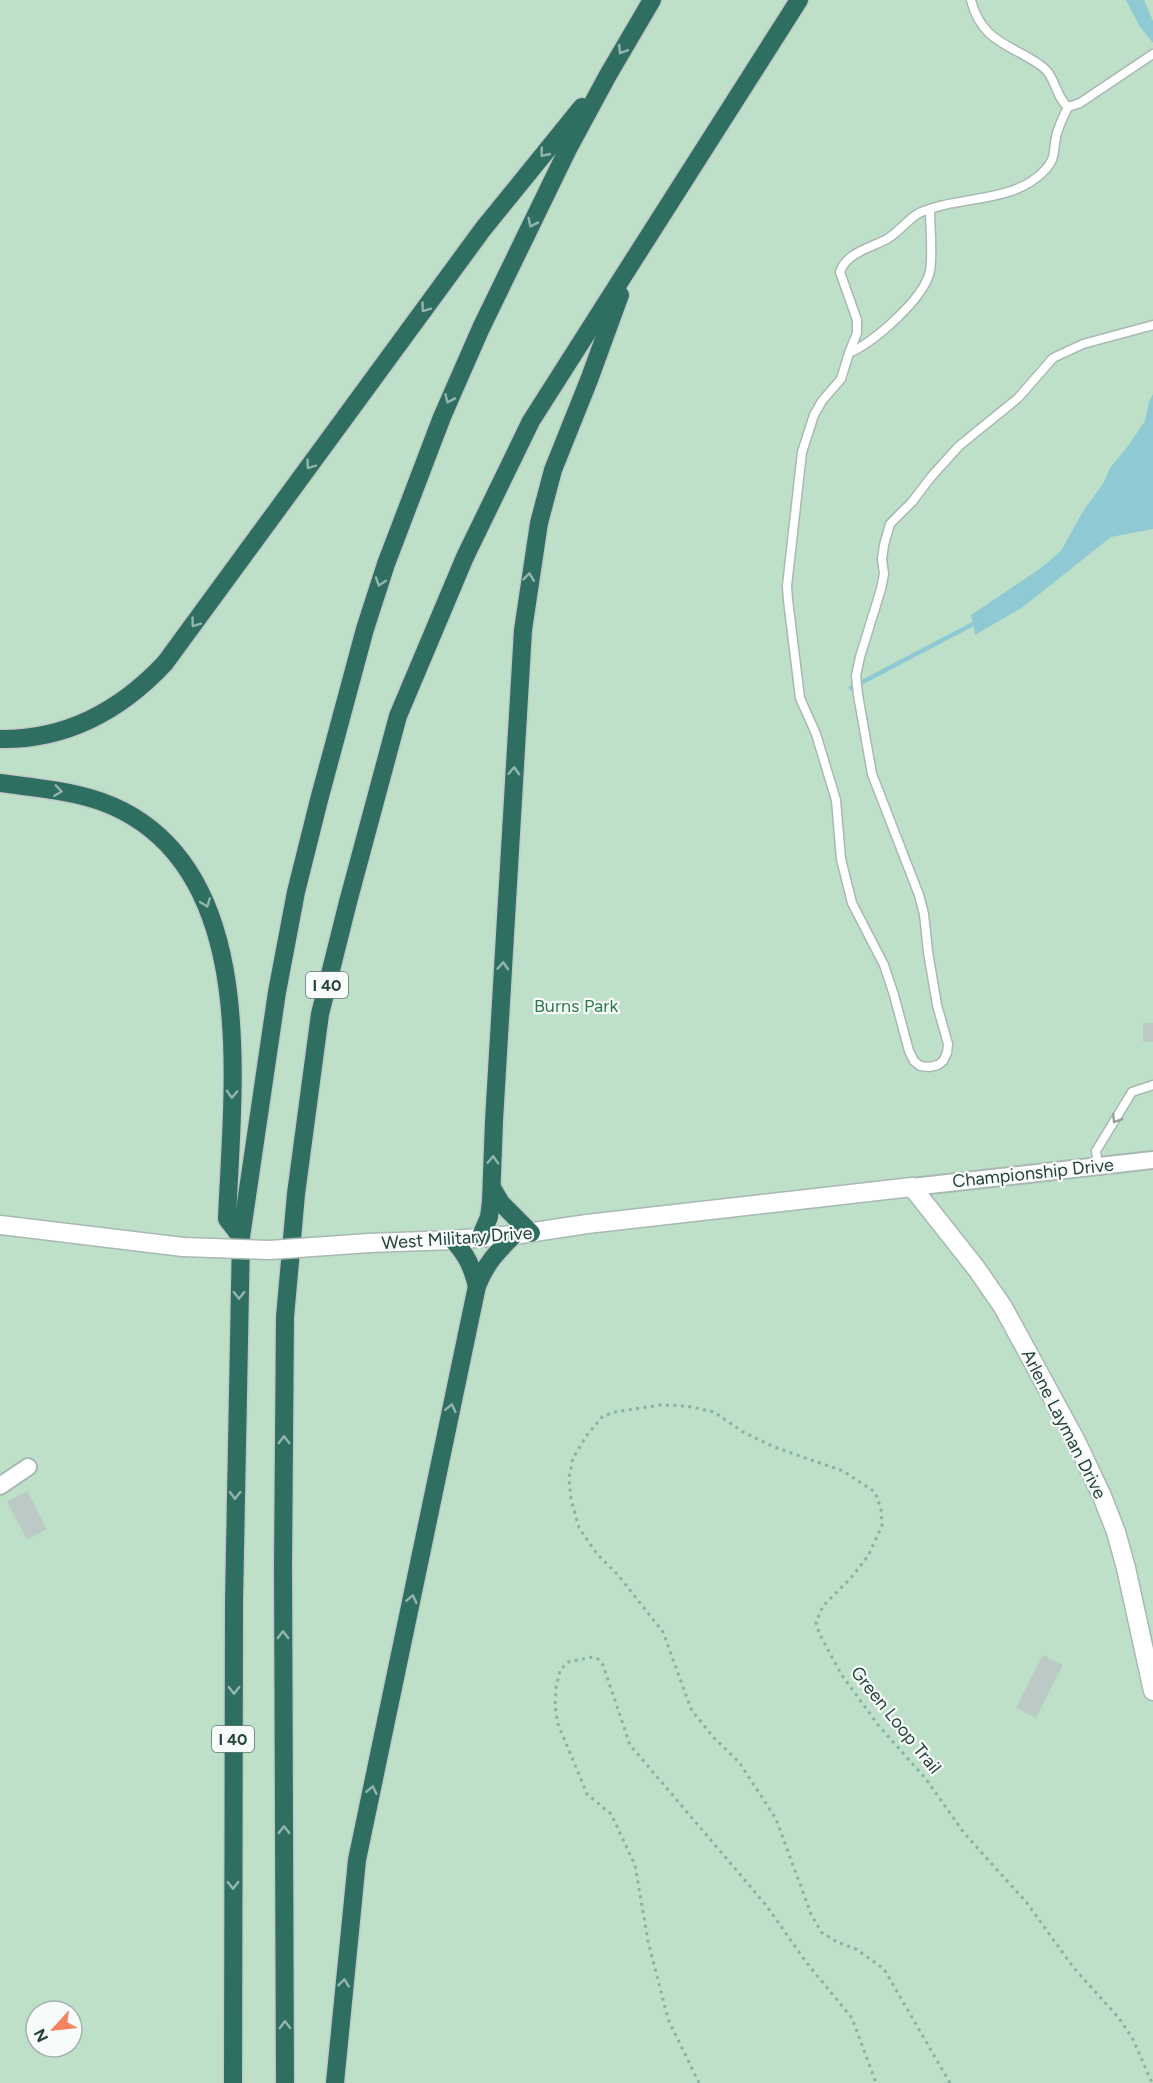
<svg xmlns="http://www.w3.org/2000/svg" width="1153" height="2083" font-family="Figtree,sans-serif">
<rect width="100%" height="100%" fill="#e6efeb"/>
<path fill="#bfe0c8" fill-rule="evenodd" d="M0 0H1153V2083H0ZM36 2011H72V2047H36Z"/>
<g fill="#8ec9d4">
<path d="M1126 0H1144L1153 21V43L1140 27Z"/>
<path d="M1153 394V529L1111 537 1023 607 975 635 971 615 1041 568 1061 551 1082 513 1104 482 1110 468 1128 446 1145 421 1149 402Z"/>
</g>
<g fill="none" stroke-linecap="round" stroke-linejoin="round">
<path stroke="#8ec9d4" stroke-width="4.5" d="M851 688 977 622"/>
</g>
<g fill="#bbcac4">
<rect x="1143" y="1023" width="10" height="19"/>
<path d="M27 1491 47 1529 27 1540 7 1502Z"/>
<path d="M1043 1655 1063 1665 1036 1718 1016 1708Z"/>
</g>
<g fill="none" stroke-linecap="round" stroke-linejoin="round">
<defs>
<g id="service">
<path d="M1068 107 1080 103 1153 54"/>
<path d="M930 210C930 229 933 252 930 271 924 299 874 342 849 353L841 379 822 401 814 415 802 452 787 586 788 600 800 698 816 734 836 800 841 859 852 903 884 965 894 995 909 1051 914 1061 920 1066 929 1067 938 1065 943 1061 947 1053 948 1044 937 1005 928 952 924 914 919 895 872 774 858 695 856 676 860 657 881 589 884 574 882 559 884 545 890 524 912 502 931 477 959 446 1018 398 1053 358 1083 344 1153 325"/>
<path d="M849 353 857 333V320L840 272C846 253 870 248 887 239 899 232 907 220 919 213 959 195 1012 204 1044 171 1056 159 1053 152 1056 137 1058 127 1063 117 1068 107 1057 98 1056 82 1047 71 1041 64 1032 60 1024 55 997 41 979 32 971 0"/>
<path d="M1098 1166 1096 1151 1132 1092 1153 1085"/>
</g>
<g id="minor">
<path d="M912 1187 1153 1160"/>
<path d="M0 1486 28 1467"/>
</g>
<g id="tertiary">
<path d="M0 1225 183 1247"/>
<path d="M369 1243 453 1240 514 1235 587 1224 912 1187 976 1268 1003 1307 1076 1441 1102 1496 1116 1532 1126 1568 1153 1691"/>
</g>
<g id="motorway">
<path d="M0 739C66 740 121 710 165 663L483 229 582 107"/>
<path d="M0 783C42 789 85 791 123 811 260 882 232 1091 227 1219L241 1237"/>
<path d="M492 1188 501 1203 531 1233"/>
<path d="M480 1238 489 1217 491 1201 494 1121 523 630 539 523 553 470 589 380 620 295"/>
<path d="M453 1240C467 1255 472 1267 477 1286"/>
<path d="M233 2083 234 1602 241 1237 277 992 296 892 319 800 365 629 386 564 442 417 481 328 568 149 608 75 652 0"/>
<path d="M285 2083 283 1565 285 1317 296 1194 320 1014 348 902 398 716 465 557 531 421 799 0"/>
<path d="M335 2083 357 1860 477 1286C486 1263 497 1252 514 1235"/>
</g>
</defs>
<use href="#service" stroke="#a8b8b2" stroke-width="11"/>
<use href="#minor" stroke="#a8b8b2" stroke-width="20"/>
<use href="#tertiary" stroke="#a8b8b2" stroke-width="21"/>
<use href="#motorway" stroke="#c2cac8" stroke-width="21"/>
<g stroke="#86b3a5" stroke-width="3" stroke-dasharray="3 4.5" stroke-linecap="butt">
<path d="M699 2083 668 2019 648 1941 635 1865 611 1814 587 1794 558 1724 555 1706 556 1688 560 1670 568 1662 593 1657 598 1659 603 1665 630 1745 766 1905 806 1962 852 2018 876 2083"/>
<path d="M950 2083 884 1969 856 1949 837 1942 821 1932 811 1914 776 1819 739 1762 713 1737 691 1709 663 1632 618 1575 597 1554 579 1528 571 1499 569 1478 573 1458 587 1435 603 1416 615 1412 660 1405 687 1406 714 1412 743 1432 774 1447 843 1471 875 1492 881 1509 882 1526 868 1556 850 1579 823 1606 816 1622 819 1633 841 1674 879 1726 926 1779 964 1833 1027 1903 1073 1967 1118 2017 1132 2037 1152 2083"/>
</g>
<use href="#service" stroke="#fff" stroke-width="8"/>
<use href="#minor" stroke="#fff" stroke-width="16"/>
<use href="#tertiary" stroke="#fff" stroke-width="18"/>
<use href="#motorway" stroke="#2f6f62" stroke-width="18"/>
<defs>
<path id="tertiary-bridge" d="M183 1247 270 1250 369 1243"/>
</defs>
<use href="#tertiary-bridge" stroke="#a8b8b2" stroke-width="21" stroke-linecap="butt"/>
<use href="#tertiary-bridge" stroke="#fff" stroke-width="18"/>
</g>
<defs><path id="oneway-chevron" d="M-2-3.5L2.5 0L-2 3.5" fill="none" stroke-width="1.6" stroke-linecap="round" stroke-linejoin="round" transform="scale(1.5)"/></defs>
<g stroke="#93b5ae">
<use href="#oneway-chevron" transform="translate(622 50) rotate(121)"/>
<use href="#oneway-chevron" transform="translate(544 153) rotate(129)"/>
<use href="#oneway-chevron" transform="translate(532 223) rotate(116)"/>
<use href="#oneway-chevron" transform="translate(425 308) rotate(126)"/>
<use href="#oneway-chevron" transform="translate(449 399) rotate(114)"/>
<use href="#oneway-chevron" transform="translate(310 465) rotate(126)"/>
<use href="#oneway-chevron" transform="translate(529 577) rotate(-83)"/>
<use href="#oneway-chevron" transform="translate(380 582) rotate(108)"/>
<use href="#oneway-chevron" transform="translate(195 623) rotate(126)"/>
<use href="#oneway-chevron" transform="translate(514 771) rotate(-87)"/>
<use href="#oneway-chevron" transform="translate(58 791) rotate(8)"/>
<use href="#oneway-chevron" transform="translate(206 903) rotate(69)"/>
<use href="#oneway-chevron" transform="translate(503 966) rotate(-87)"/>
<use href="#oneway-chevron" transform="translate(232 1094) rotate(92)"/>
<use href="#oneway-chevron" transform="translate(493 1160) rotate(-88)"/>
<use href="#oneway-chevron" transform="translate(239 1295) rotate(91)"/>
<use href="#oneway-chevron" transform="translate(451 1408) rotate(-78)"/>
<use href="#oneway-chevron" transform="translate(284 1440) rotate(-90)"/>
<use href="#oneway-chevron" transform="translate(235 1495) rotate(91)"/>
<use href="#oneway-chevron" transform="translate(412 1599) rotate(-78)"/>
<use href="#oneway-chevron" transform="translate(283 1635) rotate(-90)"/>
<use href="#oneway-chevron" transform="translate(234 1690) rotate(90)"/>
<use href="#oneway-chevron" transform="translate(372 1790) rotate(-78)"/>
<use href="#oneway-chevron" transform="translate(284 1830) rotate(-90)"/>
<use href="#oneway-chevron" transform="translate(233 1885) rotate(90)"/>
<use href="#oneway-chevron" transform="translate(344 1983) rotate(-84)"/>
<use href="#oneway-chevron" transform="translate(285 2025) rotate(-91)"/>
</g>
<use stroke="#92a09c" href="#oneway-chevron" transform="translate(1116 1119) rotate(122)"/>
<g text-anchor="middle" stroke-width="4.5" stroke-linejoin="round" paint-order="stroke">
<g fill="#f7fbf9" stroke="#637a73" stroke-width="1.5">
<rect x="306" y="972" width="42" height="26" rx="4.5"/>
<rect x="212" y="1726" width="42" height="26" rx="4.5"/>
</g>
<g font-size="16" font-weight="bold" fill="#24423a">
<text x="327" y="991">I 40</text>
<text x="233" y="1745">I 40</text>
</g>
<g font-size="18" fill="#2d7a4b" stroke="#f7fbf9">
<text x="576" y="1012">Burns Park</text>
</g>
<g font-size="18" fill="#24423a" stroke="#f7fbf9">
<text transform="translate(1033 1173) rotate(-6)" y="6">Championship Drive</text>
<text transform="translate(457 1238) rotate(-4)" y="6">West Military Drive</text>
<text transform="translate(1064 1424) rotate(63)" y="6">Arlene Layman Drive</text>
<text transform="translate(896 1720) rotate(51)" y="6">Green Loop Trail</text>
</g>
</g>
<g transform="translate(54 2029) rotate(243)"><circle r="28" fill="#f7fbf9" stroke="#a3b1ad" stroke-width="1.5"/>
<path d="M0-4.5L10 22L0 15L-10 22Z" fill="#f4845f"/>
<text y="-9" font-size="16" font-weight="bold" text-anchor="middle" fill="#24423a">N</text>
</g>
</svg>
